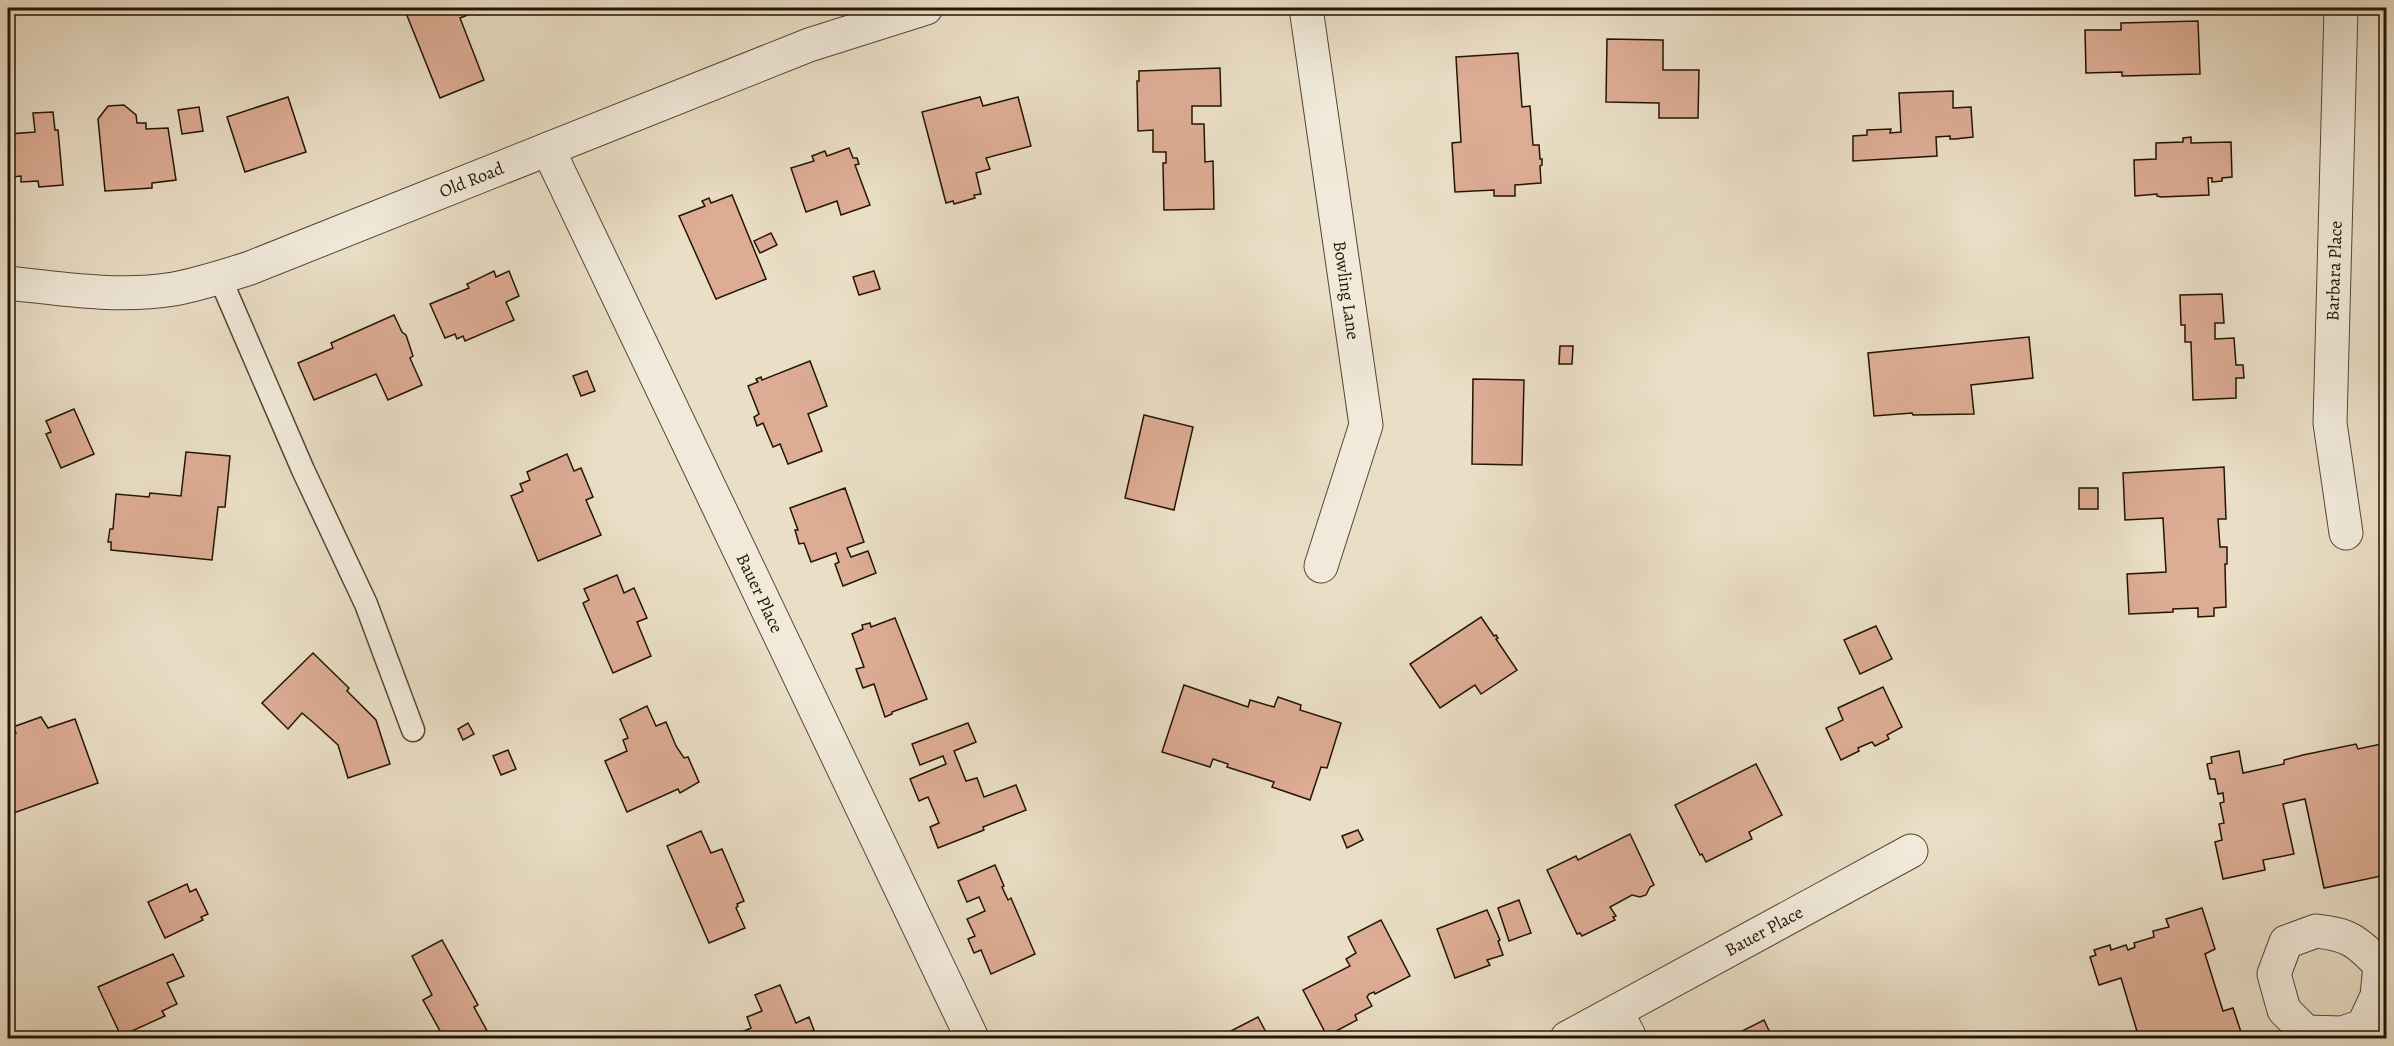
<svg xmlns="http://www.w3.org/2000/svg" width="2394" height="1046" font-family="Alegreya,serif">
<rect width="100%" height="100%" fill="#eadec6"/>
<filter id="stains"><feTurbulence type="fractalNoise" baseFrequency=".00333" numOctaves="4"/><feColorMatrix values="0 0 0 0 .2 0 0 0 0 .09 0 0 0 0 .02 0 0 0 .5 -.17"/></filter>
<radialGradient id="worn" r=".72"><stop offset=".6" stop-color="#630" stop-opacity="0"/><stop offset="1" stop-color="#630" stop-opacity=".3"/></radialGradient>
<g fill="#ddac95" stroke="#231503" stroke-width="1.5">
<path d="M404 8H494L477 15 475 12 460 18 484 80 440 98Z"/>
<path d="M2198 21 2200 74 2122 76V72L2086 73 2085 30H2121V23Z"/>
<path d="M1607 39 1663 40V70H1699L1698 118H1659V103L1606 102Z"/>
<path d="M1518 53 1522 107 1530 106 1533 145H1539L1540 159H1542V165L1540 166 1541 183 1515 185V196H1494V190L1455 192 1452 143 1461 142 1456 57Z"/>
<path d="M1220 68 1221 106H1192V124H1204L1205 162 1213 161 1214 209 1164 210 1163 163H1166V152H1153V130L1138 131 1137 81H1139V71Z"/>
<path d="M1953 91V108L1971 107 1973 137 1955 139H1950V136L1936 137 1937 156 1853 161V136L1867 135V130L1891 129 1890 133 1901 132 1899 93Z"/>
<path d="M288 97 306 152 245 172 227 117Z"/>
<path d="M980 97 983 106 1018 97 1031 146 986 158 990 169 976 173 981 194 974 195 975 198 954 204 953 201 946 203 922 112Z"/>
<path d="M124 105 136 115 137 123H146V129L168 128 176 180 152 183V188L105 191 98 119 108 106Z"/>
<path d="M199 107 203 131 182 134 178 110Z"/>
<path d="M53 112 55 130H58L63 185 39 187 38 181 21 182V176L12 177 8 134 35 132 33 113Z"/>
<path d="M2191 137V143L2231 142 2232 177 2222 178V181L2212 182V178H2208L2209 195 2161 197 2157 196V194L2135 196 2134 160 2156 159V143L2183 142V138Z"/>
<path d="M849 148 853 158H857L859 164 855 165 870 205 841 215 837 201 806 212 791 168 814 161 812 156 825 151 827 156Z"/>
<path d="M732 195 766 279 716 299 679 216 705 206 702 201 709 198 711 203Z"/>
<path d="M771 233 777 245 760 253 754 241Z"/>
<path d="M494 271 496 277 509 271 519 296 506 302 514 320 465 341 463 336 457 339 455 334 445 338 430 304 469 288 467 284Z"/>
<path d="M874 271 880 289 859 295 853 277Z"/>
<path d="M2222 294 2224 323H2215V339L2234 338 2236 365H2243L2244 378H2236V398L2193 400 2191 342H2185V325H2181L2180 295Z"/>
<path d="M394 315 402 332 406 335 413 356 410 358 422 385 388 400 376 374 314 400 298 363 333 348 331 343Z"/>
<path d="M2029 337 2033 378 1971 385 1974 414 1913 415 1912 413 1874 416 1868 353Z"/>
<path d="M1560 346H1573L1572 364H1559Z"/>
<path d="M810 361 827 406 808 414 822 451 788 464 780 444 773 447 763 423 757 426 754 417 759 414 748 386 758 382 756 379 761 377 762 380Z"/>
<path d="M587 371 595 391 581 396 573 376Z"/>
<path d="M1473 379 1524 380 1522 465 1472 464Z"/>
<path d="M74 409 94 454 61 468 46 434 51 432 46 421Z"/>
<path d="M1144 415 1193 427 1174 510 1125 498Z"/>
<path d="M186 452 230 456 225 507H218L212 560 111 550V542H108L110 529H113L116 494 149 497 150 493 181 496Z"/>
<path d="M567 454 574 471 581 468 593 497 586 500 601 535 538 561 511 496 523 491 520 484 530 480 527 472Z"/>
<path d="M2224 467 2226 519H2218L2220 547H2227V564H2225L2226 607 2214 608V616L2198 617V608L2173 609V612L2129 614 2127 574 2166 572 2163 518 2125 520 2123 473Z"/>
<path d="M845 488 864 542 847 548 851 557 868 551 876 573 843 586 835 564 839 562 836 553 811 562 804 543 799 544 795 530H798L790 508Z"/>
<rect x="2079" y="488" width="19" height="21"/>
<path d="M617 575 624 593 634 588 647 618 637 622 651 656 613 673 583 603 589 600 584 589Z"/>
<path d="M1481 617 1494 636 1496 635 1498 638 1496 639 1517 670 1481 694 1475 685 1440 708 1410 664Z"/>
<path d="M895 618 927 699 892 712V714L885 717 874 684 863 688 856 669 864 667 852 634 863 629 862 625 870 623 871 627Z"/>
<path d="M1876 626 1892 659 1860 674 1844 640Z"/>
<path d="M313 653 349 688 347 691 376 720 390 764 348 778 338 745 315 724 302 713 288 729 262 703Z"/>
<path d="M1184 685 1248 707 1250 700 1274 707 1278 697 1301 705 1300 710 1341 723 1327 768 1321 767 1310 800 1272 787 1274 782 1227 767 1228 764 1213 759 1210 767 1162 752Z"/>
<path d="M1883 687 1902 727 1887 735 1889 739 1875 746 1872 742 1858 748 1859 751 1841 760 1826 728 1843 720 1838 708Z"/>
<path d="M647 706 656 726 666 722 676 746 684 758 688 757 699 782 680 793 678 789 627 812 605 761 627 751 623 740 628 738 620 719Z"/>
<path d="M41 717 48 728 75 719 98 783 8 815V736L16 733 13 727Z"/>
<path d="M468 723 474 734 463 740 458 729Z"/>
<path d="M968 723 976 742 954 751 966 781 977 778 984 797 1016 785 1026 810 983 827 984 830 938 848 930 827 939 823 928 797 919 801 910 779 946 764 943 756 920 765 912 744Z"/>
<path d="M2386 743V782L2380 783 2386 817V875L2324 888 2305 799 2283 804 2294 854 2263 860 2265 870 2223 879 2215 842 2222 840 2219 824 2224 823 2220 803 2224 802 2223 793 2218 794 2215 779H2210L2207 764 2212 763 2211 757 2239 751 2243 773 2284 764V760L2303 755 2356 744 2358 749Z"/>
<path d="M508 750 516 769 501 775 493 756Z"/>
<path d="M1756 764 1782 815 1749 832 1752 839 1706 862 1702 854 1700 855 1675 805Z"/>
<path d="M1358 830 1363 840 1347 848 1342 836Z"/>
<path d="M701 831 711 853 722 849 744 901 737 904 738 906 736 908 745 928 709 943 667 846Z"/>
<path d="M1630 834 1654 885 1650 887 1646 895 1640 897 1632 895 1610 907 1616 916 1613 917 1615 920 1582 936 1580 933 1577 934 1547 870 1576 856 1578 860Z"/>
<path d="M995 865 1004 886 1002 887 1008 900 1011 898 1035 954 991 974 981 950 974 953 968 939 975 936 967 919 985 911 979 897 967 902 958 881Z"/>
<path d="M187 884 190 892 196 889 208 914 201 917 203 920 165 938 148 902Z"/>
<path d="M1519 900 1531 933 1509 941 1498 908Z"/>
<path d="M2202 908 2215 949 2205 954 2223 1011 2233 1008 2243 1038H2139L2121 978 2099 985 2090 957 2096 955 2094 950 2110 945 2111 950 2126 945 2128 950 2135 947 2134 943 2154 937 2153 931 2169 927 2166 919Z"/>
<path d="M1487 910 1500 940 1498 941 1503 955 1487 960 1490 965 1455 978 1437 929Z"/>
<path d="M1381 920 1410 976 1375 994 1374 992 1369 994 1367 997 1372 1006 1355 1015 1357 1020 1327 1036 1303 990 1350 966 1346 959 1356 953 1348 937Z"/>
<path d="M442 940 478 1005 474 1007 491 1038H444L423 1000 432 995 412 956Z"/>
<path d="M173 954 184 976 167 983 177 1004 162 1011 165 1016 121 1036 98 987Z"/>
<path d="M780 985 796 1023 809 1017 814 1030 801 1035 803 1038H739L737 1034 751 1028 747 1017 762 1011 755 995Z"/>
<path d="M1258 1017 1269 1038H1216L1229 1032Z"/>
<path d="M1764 1020 1771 1035 1774 1033 1775 1037 1787 1031 1790 1038H1740L1738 1033Z"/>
</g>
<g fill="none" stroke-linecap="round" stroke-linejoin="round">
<defs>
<path id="lane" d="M220 278 303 470 366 604 413 730"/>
<g id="street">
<path id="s1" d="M1306 8 1366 425 1321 566"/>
<path d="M2341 8 2330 423 2346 533"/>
<path id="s2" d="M548 149 972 1038"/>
<path id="s3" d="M8 283C62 289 119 298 174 289 200 284 225 276 250 268L809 45 926 8"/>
<path d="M2316 931C2348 934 2357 941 2380 965L2377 996 2363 1026 2342 1033 2306 1032 2284 1010 2274 974 2286 942Z"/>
<path d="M1617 1012 1630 1038"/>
<path id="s4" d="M1567 1038 1911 851"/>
</g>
</defs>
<use href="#lane" stroke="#554734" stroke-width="25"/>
<use href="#street" stroke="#554734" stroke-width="35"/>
<use href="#lane" stroke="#f1eada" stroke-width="22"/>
<use href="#street" stroke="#f1eada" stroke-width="33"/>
</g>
<g text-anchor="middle" stroke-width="4.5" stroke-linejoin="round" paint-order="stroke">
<g font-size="18" fill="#231503" stroke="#f1eada">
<text dy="6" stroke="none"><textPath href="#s3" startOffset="484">Old Road</textPath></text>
<text transform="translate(2334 271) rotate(-88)" y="6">Barbara Place</text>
<text dy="6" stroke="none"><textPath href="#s1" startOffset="285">Bowling Lane</textPath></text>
<text dy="6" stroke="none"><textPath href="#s2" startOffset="492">Bauer Place</textPath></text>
<text dy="6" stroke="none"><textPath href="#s4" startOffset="224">Bauer Place</textPath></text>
</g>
</g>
<rect width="2394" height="1046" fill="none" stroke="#eadec6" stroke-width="30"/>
<rect x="9" y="9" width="2376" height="1028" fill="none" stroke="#231503" stroke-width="3"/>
<rect x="15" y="15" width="2364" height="1016" fill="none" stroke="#231503" stroke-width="1.5"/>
<rect width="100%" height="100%" filter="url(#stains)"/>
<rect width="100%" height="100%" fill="url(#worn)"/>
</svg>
